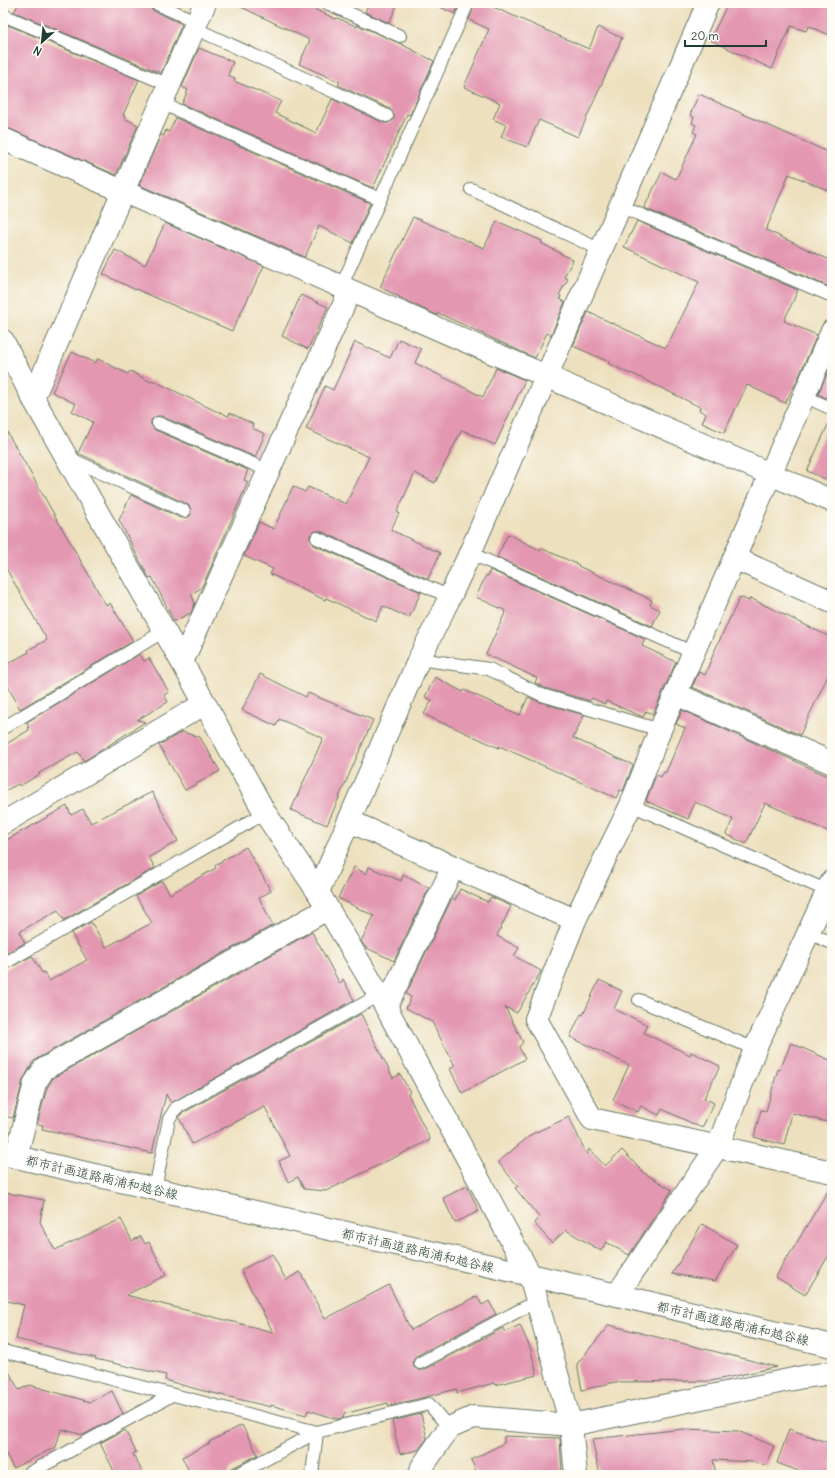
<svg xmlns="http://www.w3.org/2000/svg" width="835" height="1478" font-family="Delius,'Klee One',sans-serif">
<rect width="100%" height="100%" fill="#fdfcf7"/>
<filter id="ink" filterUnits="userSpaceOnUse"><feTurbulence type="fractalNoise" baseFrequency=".025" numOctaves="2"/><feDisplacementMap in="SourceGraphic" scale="8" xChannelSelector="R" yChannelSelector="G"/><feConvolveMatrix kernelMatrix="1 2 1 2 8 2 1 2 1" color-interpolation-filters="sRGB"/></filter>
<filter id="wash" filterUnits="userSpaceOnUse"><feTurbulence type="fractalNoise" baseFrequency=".012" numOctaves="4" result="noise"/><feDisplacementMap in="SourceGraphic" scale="16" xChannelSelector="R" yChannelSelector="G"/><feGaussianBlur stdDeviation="0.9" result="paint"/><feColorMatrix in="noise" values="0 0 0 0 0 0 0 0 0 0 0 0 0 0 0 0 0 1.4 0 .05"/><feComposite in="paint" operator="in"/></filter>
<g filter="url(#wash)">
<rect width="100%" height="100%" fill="#ede0be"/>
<g id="blocks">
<g fill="#e397b1">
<path d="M19 3H148L149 7 152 10 182 24 161 73 14 12Z"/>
<path d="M233 3H301L336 19 337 18 358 27V25L399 43 434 61 410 115 407 114 373 188 182 104 188 90 182 87 199 48 233 62 228 75 235 78 234 81 281 101 275 113 316 133 332 99 384 123H388L394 119V115L390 109 338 85 340 82 299 64 310 40Z"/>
<path d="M369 3H398L389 23 365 12Z"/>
<path d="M431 3H460L455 14Z"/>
<path d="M475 3H484L589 49 598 27 622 38 578 137 539 120 527 147 501 137 506 125 493 119 500 103 464 87 489 29 469 20Z"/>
<path d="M728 3H832V36L809 26 806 31 791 26 772 69 710 40Z"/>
<path d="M8 25 139 80 123 115 125 116 124 118 138 125 116 175 3 126V36Z"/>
<path d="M699 94 832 154V192L789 174 766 230 832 261V288L644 208 662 172 676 179 697 134 693 132 696 125 692 123 694 117 690 115Z"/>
<path d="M176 118 370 203 353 243 319 226 305 257 139 185 161 134 164 136 166 130 169 132Z"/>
<path d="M413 217 484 248 497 221 542 241 541 243 573 260 564 277 568 279 559 295 561 296 560 299 565 302 551 335 547 333 535 358 438 313 437 315 421 308 380 287Z"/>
<path d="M637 221 798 290 784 321 817 335 795 385 785 403 747 385 724 433 702 423 706 414 699 410 700 407 631 373 630 374 608 363 609 362 573 346 588 312 666 348 699 282 624 247Z"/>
<path d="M165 223 264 266 232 331 136 289V290L103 274 115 250 145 265Z"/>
<path d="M301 295 328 307 308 349 282 336Z"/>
<path d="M399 339 421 349 415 363 483 397 496 368 525 380 495 445 462 430 435 483 415 473 397 512 399 513 391 530 440 553 428 579 320 531H316L310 535V539L314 545 421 592 409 618 383 606 376 621 326 598 325 600 270 574 273 569 244 556 259 522 274 529 293 486 305 492 308 487 346 504 369 457 306 429 325 386 333 390 355 342 390 358Z"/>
<path d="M72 352 95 363 98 359 128 374 130 371 151 382 152 380 220 413V412L228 416 230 413 253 424 252 428 265 434 255 457 161 416H157L151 420V424L155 430 248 470 244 480 248 482 207 576 201 588 191 594 195 603 191 613 174 621 152 577 149 578 119 520 131 495 181 518 189 517 191 514 190 507 187 504 78 453 93 422 72 411 76 404 52 392Z"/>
<path d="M832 363V401L818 394Z"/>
<path d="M832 416V482L807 471Z"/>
<path d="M3 425 106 605 110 603 133 641 20 709 3 677V666L29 652 28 650 47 640 3 563Z"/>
<path d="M508 534 540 550 541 548 579 565 578 566 652 600 650 605 660 610 652 626 497 557Z"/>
<path d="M490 570 645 639 642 646 676 662 653 714 646 711 643 717 606 701 605 704 592 698 590 701 545 688 535 683 537 678 486 654 506 611 476 597 486 575 488 576Z"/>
<path d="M740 597 749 601 750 598 832 638V667L800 735 692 687 699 672 705 675 714 652Z"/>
<path d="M140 654 144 661 149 658 169 692 164 695 168 702 137 720 145 722 84 761 78 752 39 773 40 774 20 786 18 784 3 792V746L29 730 27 722Z"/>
<path d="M260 674 306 697 308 693 373 720 327 825 291 810 323 738 279 719 276 726 242 710Z"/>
<path d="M435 677 463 692 464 690 520 715 528 697 540 702 584 715 573 738 633 765 623 791 620 790 616 798 499 746V748L444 723V724L424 714 432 700 425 697Z"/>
<path d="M682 710 832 778V833L765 803 746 844 726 834 733 819 695 802 688 819 646 801 656 775 661 777 664 772H666L685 728 676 724Z"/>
<path d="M182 732 200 737 220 771 185 790 159 745Z"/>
<path d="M152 792 178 841 149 857 155 868 64 920 58 910 19 932 25 943 3 955V842L67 806 71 815 83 809 91 823Z"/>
<path d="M246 847 271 891 259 898 273 925 38 1058 33 1062 23 1080 13 1118 3 1116V971L32 956 42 973 44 972 49 981 87 960 71 933 91 922 106 947 152 923 136 896 162 881 170 894 216 868 215 865Z"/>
<path d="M354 867 366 874 369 867 401 881 403 875 429 888 394 961 365 947 361 941 374 916 338 898Z"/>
<path d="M460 889 488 902 491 897 511 906 497 936 519 948 514 956 541 971 517 1013 505 1007 523 1042 519 1047 525 1059 462 1093 450 1069 455 1066 432 1022 406 1008 411 997 406 994 452 898 455 900Z"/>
<path d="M312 932 340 984 343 979 354 1000 171 1103 166 1094 152 1153 42 1129 43 1125 37 1124 47 1088 53 1078Z"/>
<path d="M599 980 622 991 614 1009 648 1025 644 1033 690 1055 691 1052 720 1066 704 1098 714 1103 702 1128 662 1109 659 1115 641 1106 638 1112 613 1100 629 1065 570 1037 581 1014 583 1015Z"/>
<path d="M361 1014 393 1078 400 1074 410 1092 408 1094 430 1140 326 1191 304 1189 298 1177 288 1182 279 1161 290 1156 265 1107 192 1144 179 1118 181 1114Z"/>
<path d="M791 1043 832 1061V1102L827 1122 792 1113 784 1145 754 1137 761 1110 766 1111 778 1069 780 1070Z"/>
<path d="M569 1117 587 1155 589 1149 605 1166 622 1150 644 1173 672 1190 629 1255 606 1242 601 1251 566 1230 552 1243 534 1223 539 1217 515 1188 518 1186 498 1162 532 1134Z"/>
<path d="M832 1184V1250L805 1295 776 1277 787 1256 788 1257Z"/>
<path d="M467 1186 479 1211 455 1223 443 1198Z"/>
<path d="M3 1192 44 1200 40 1222 55 1250 121 1219 132 1241 141 1236 145 1244 149 1242 166 1275 126 1295 273 1332 241 1270 272 1254 286 1280 300 1272 325 1319 389 1285 411 1330 477 1296 482 1305 489 1301 496 1314 416 1356 413 1362 414 1367 419 1370H424L503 1328 505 1332 520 1325 531 1350 537 1375 495 1385 494 1383 457 1393V1389L389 1406 388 1403 347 1413 345 1412 343 1418 337 1419 308 1410 306 1415 271 1405V1407L196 1389 165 1380 166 1375 95 1359 96 1358 16 1339 24 1305 3 1300Z"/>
<path d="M702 1224 737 1245 715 1281 672 1274Z"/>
<path d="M609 1325 777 1367 711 1381 615 1382 582 1390 577 1364Z"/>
<path d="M3 1361 19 1390 30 1385 90 1402 112 1391 123 1414 83 1435 61 1429 56 1447 13 1468 3 1448Z"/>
<path d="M421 1414 427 1439 418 1450 400 1454 392 1421Z"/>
<path d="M242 1425 258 1455 232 1468 229 1471V1475H191L182 1457 210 1443 209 1442Z"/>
<path d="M684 1429 738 1431 774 1446 765 1466 754 1462 713 1460 716 1475H600L592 1439Z"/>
<path d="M789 1429 832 1444V1475H810L777 1463Z"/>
<path d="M125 1430 136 1452 133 1454 144 1475H116L100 1443Z"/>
<path d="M504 1436 560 1438 562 1475H478L471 1460 504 1443Z"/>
</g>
</g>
</g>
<g filter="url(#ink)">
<use href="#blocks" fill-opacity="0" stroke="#677664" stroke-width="1"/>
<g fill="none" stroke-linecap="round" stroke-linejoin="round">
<defs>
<g id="service">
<path d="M155 3 197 22"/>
<path d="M327 3 400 36"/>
<path d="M3 15 169 85"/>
<path d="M194 28 387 116"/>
<path d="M161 103 380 199"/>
<path d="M471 189 601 250"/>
<path d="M620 206 832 296"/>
<path d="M341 287 468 3"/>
<path d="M804 396 832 409"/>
<path d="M158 423 269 471"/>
<path d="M69 458 184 511"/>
<path d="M317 538 450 597"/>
<path d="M470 553 694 653"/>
<path d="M419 659 489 669 542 695 660 730"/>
<path d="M3 728 164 631"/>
<path d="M631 805 828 891"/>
<path d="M809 933 832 943"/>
<path d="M3 964 265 813"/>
<path d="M639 1000 755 1049"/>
<path d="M155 1189 169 1119 176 1108 379 995"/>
<path d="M3 1351 317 1432 429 1404 449 1428"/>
<path d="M420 1363 537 1301"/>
<path d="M26 1475 172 1395"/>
<path d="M236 1475 317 1432 312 1475"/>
</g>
<g id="minor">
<path d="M3 139 832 501"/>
<path d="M832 331 660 730 631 805 575 920 536 1019 592 1119 832 1172"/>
<path d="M3 341 33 398 182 662 265 813 318 892 386 1007 530 1275 571 1425 576 1475"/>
<path d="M33 398 205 3"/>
<path d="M734 558 832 602"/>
<path d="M182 662 350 291"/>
<path d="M676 694 832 763"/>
<path d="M349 821 575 920"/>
<path d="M3 823 204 704"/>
<path d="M386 1007 453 867"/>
<path d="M16 1157 35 1083 44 1069 327 909"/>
<path d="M617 1295 718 1146 755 1049 832 881"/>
<path d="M420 1475 422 1467 449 1428 474 1417 571 1425 803 1377 832 1373"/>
</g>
<g id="tertiary">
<path d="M318 892 419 659 450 597 470 553 708 3"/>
<path d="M3 1154 617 1295 832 1346"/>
</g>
</defs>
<use href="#service" stroke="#677664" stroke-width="14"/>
<use href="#minor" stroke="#677664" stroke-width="24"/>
<use href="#tertiary" stroke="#677664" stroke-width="24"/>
<use href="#service" stroke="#fff" stroke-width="12"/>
<use href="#minor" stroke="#fff" stroke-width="22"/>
<use href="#tertiary" stroke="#fff" stroke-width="22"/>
</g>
</g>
<g text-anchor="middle" stroke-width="3.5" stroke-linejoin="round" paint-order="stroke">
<g font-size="13" fill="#1f3d34" stroke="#fdfcf7">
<text transform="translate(102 1177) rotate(13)" y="5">都市計画道路南浦和越谷線</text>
<text transform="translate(418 1250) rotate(13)" y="5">都市計画道路南浦和越谷線</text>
<text transform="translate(733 1323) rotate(13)" y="5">都市計画道路南浦和越谷線</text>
</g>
</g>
<rect width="835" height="1478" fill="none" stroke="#fdfcf7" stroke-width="16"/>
<g transform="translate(42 42) rotate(207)" stroke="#fdfcf7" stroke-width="3" paint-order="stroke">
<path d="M0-3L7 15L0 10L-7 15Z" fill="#1f3d34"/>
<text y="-6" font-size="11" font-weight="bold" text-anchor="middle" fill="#1f3d34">N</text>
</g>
<path d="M685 40v6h81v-6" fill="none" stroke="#1f3d34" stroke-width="2"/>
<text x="691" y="40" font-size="12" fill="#1f3d34" stroke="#fdfcf7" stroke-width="3" paint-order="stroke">20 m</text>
</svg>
